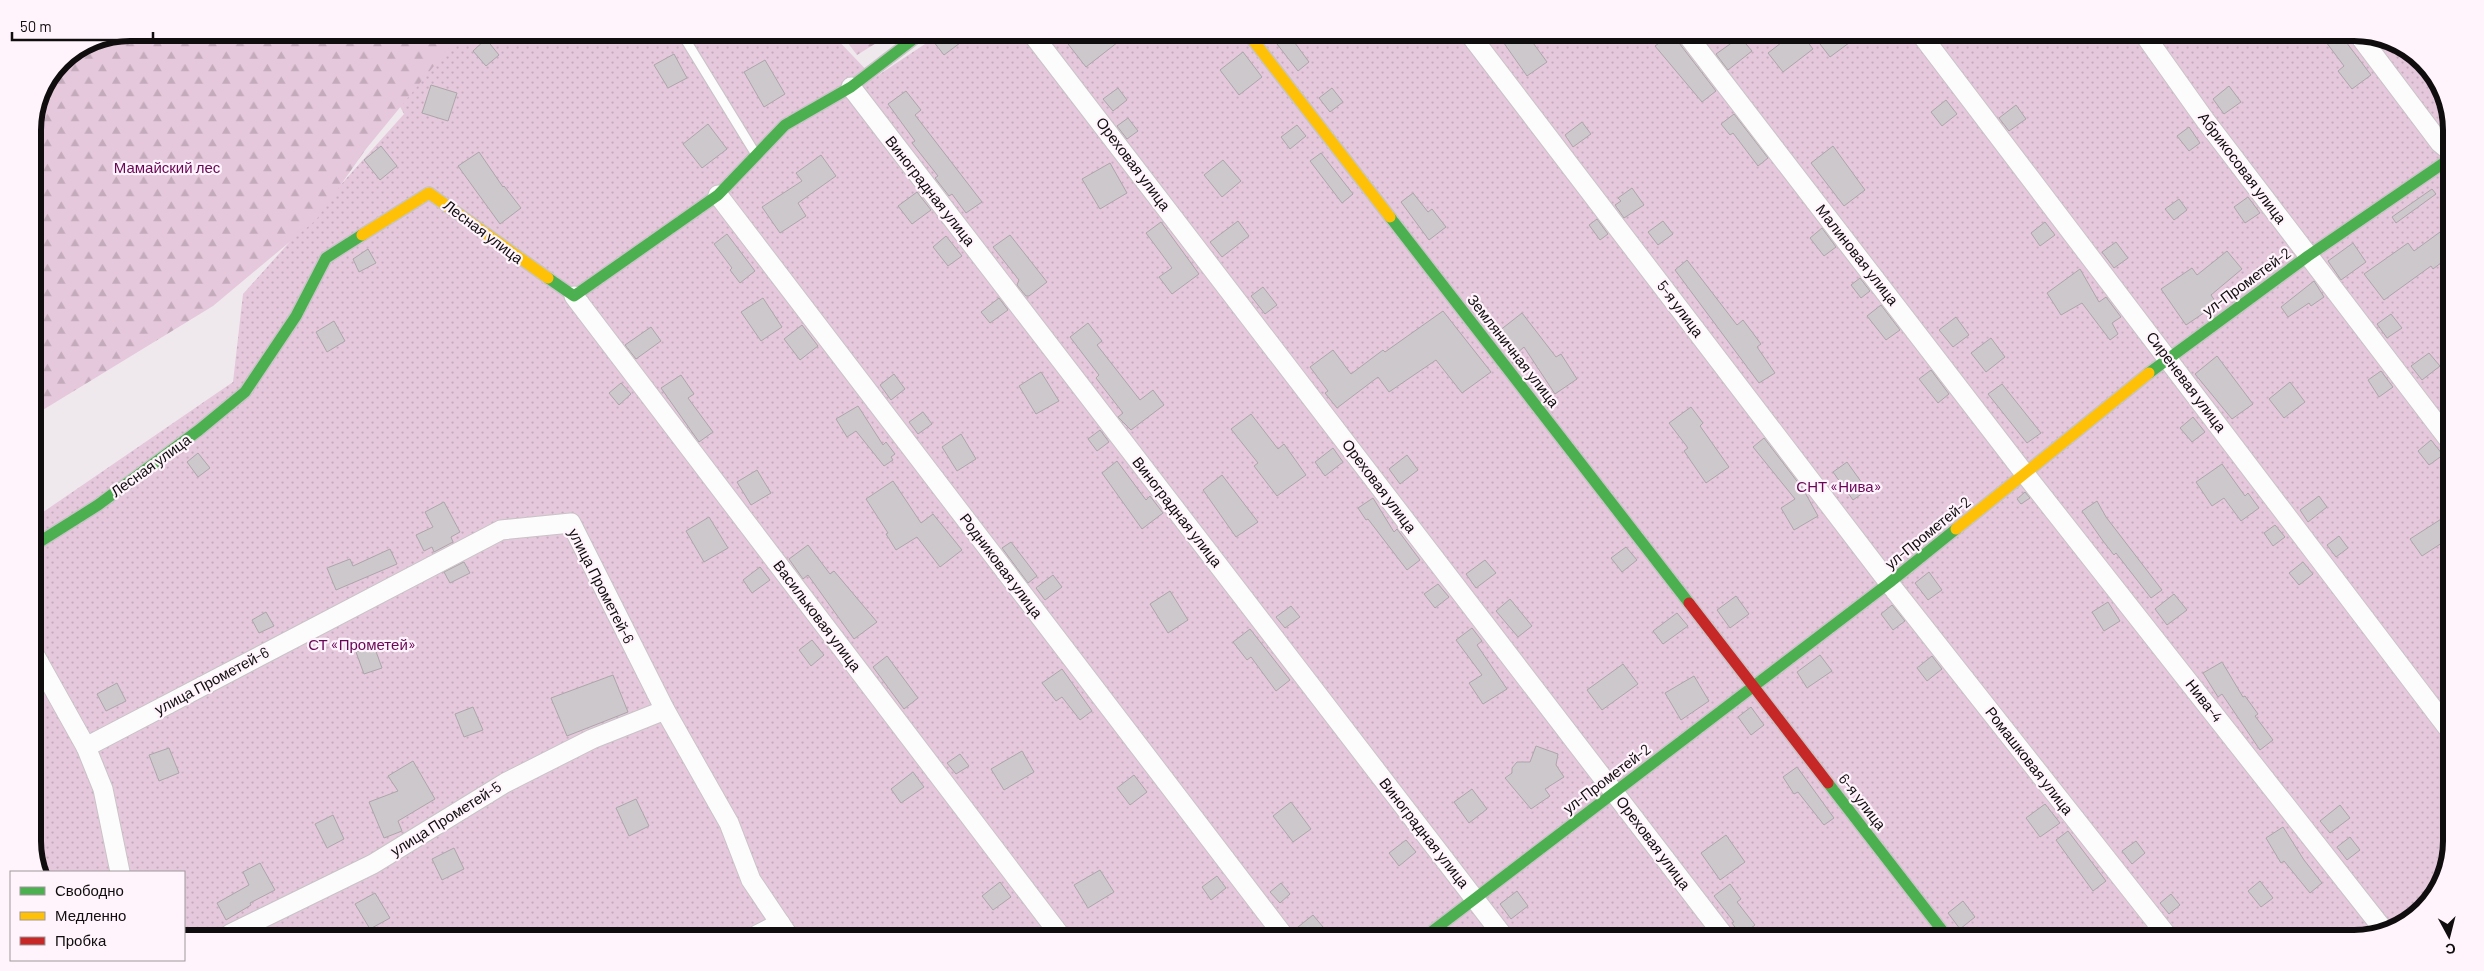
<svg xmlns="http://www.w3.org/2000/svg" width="2484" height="971" font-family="Barlow,sans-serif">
<defs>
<pattern id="grass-dots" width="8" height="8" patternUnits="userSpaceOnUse" patternTransform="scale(1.25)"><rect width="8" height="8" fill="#e6c8dc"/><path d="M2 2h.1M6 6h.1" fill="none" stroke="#c4abbc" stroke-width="1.8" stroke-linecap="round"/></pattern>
<pattern id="forest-firs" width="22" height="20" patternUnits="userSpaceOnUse" patternTransform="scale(1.25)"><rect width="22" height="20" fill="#e6c8dc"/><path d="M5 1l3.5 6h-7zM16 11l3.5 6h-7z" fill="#c4abbc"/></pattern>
</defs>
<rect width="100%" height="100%" fill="#efe9ed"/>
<path fill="url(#grass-dots)" d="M463 33 832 34 874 78 940 34 2386 38 2432 71 2451 123 2446 873 2413 919 2354 938 184 933V872H42L33 848V519L233 382 243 294 404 114 387 83Z"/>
<g fill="url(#forest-firs)">
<path d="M130 33H461L366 149 316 220 213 306 33 416V124L40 92 61 61 93 40Z"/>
<path d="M841 34H891L857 55Z"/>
</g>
<g fill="#cdc8cb" stroke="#aba6a9">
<path d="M935 34H953L960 43 944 55 933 41Z"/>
<path d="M1061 35H1127L1086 67Z"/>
<path d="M1270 35H1289L1309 62 1298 71Z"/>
<path d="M1499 36H1528L1547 62 1527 76Z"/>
<path d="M1669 36H1677L1679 43 1716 91 1702 102 1655 46Z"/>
<path d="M1790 36H1803L1813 49 1783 72 1768 53Z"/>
<path d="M1830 36 1848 37H1857L1830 57 1820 44Z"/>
<path d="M1740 37 1752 51 1728 70 1716 54Z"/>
<path d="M2323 38H2343L2371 75 2352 89 2338 71 2344 66Z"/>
<path d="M486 39 499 55 486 66 473 51Z"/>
<path d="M1243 52 1262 77 1239 95 1220 70Z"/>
<path d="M674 54 687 78 668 88 654 65Z"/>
<path d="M765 60 785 94 764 107 744 72Z"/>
<path d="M431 85 457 93 448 121 422 113Z"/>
<path d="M2229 86 2241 102 2224 114 2213 99Z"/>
<path d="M1118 88 1127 100 1113 111 1103 99Z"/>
<path d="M1332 88 1343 102 1330 112 1319 98Z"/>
<path d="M906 91 921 110 915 115 982 202 966 213 952 194 949 196 935 178 938 176 912 143 915 141 888 104Z"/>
<path d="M1946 100 1957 114 1942 126 1931 112Z"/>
<path d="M2016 105 2026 119 2009 131 1999 118Z"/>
<path d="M1734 114 1768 158 1758 166 1733 133 1730 135 1721 124Z"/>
<path d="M1128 118 1138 131 1127 139 1117 126Z"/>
<path d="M1582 122 1591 134 1573 147 1565 135Z"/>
<path d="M708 124 727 149 702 168 683 144Z"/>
<path d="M1297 125 1306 136 1290 149 1281 137Z"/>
<path d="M2189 127 2200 143 2189 151 2177 136Z"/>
<path d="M381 146 397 166 380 180 364 160Z"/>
<path d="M1833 146 1865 190 1844 206 1811 163Z"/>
<path d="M479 152 503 187 504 186 521 208 500 224 458 166Z"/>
<path d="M1321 153 1353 194 1342 203 1310 161Z"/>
<path d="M821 155 836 176 798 203 806 216 780 233 762 207 802 181 796 173Z"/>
<path d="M1223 160 1241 181 1222 197 1204 175Z"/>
<path d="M1110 163 1127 193 1100 209 1082 179Z"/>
<path d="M1632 188 1644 205 1624 218 1615 205 1621 201 1618 198Z"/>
<path d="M2432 189 2436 194 2396 223 2392 217Z"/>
<path d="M917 192 931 210 912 224 898 206Z"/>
<path d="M1413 193 1428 212 1432 209 1446 227 1429 240 1401 202Z"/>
<path d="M2248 197 2260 213 2245 223 2234 207Z"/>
<path d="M2179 199 2187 210 2174 220 2165 209Z"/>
<path d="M1597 219 1608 234 1600 240 1589 225Z"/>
<path d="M1238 221 1249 236 1222 257 1210 242Z"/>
<path d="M1663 221 1673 234 1658 245 1648 232Z"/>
<path d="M1161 222 1199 274 1172 294 1159 277 1172 268 1146 233Z"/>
<path d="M2045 222 2055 235 2040 246 2031 233Z"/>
<path d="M2451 224 2450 256 2433 269 2431 266 2384 300 2364 274 2408 243 2414 251Z"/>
<path d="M1822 228 1836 247 1824 256 1810 238Z"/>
<path d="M727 234 755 271 740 283 730 270 732 268 714 244Z"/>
<path d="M1010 235 1047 282 1029 296H1026L1017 285 1019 280 993 247Z"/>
<path d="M946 236 962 256 948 266 933 247Z"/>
<path d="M2116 242 2128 258 2114 268 2102 252Z"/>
<path d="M2353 243 2366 262 2341 280 2328 261Z"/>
<path d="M368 249 376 263 359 272 353 259Z"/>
<path d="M2227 251 2242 269 2211 295 2217 304 2186 325 2161 289 2192 268 2197 275Z"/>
<path d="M1687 260 1737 325 1743 320 1761 344 1757 347 1775 373 1759 383 1675 270Z"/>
<path d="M2080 269 2099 302 2106 297 2121 317 2112 323 2118 334 2110 340 2082 303 2061 315 2047 293Z"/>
<path d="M1860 278 1870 291 1861 298 1851 285Z"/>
<path d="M2314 281 2324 297 2311 306 2309 303 2288 317 2281 307Z"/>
<path d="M1263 287 1277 305 1265 314 1251 296Z"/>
<path d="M763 298 782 327 761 341 741 312Z"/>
<path d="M999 298 1008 310 990 323 981 312Z"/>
<path d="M1881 305 1900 330 1886 340 1867 316Z"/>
<path d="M1443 311 1491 372 1462 393 1436 360 1389 392 1378 377 1337 408 1325 393 1328 391 1310 367 1333 350 1351 374 1383 350 1385 352Z"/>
<path d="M1522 313 1556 357 1561 354 1577 379 1555 394 1524 347 1516 354 1499 331Z"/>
<path d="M2391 314 2402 328 2387 338 2377 324Z"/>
<path d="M1956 317 1969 335 1953 347 1939 330Z"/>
<path d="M334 321 345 341 327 352 316 332Z"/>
<path d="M1088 323 1102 341 1097 345 1140 400 1153 390 1164 405 1131 430 1118 417 1123 413 1096 378 1099 375 1070 337Z"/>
<path d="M802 325 818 346 800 360 784 339Z"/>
<path d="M651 327 661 341 636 359 625 345Z"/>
<path d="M1991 338 2005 357 1986 372 1971 353Z"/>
<path d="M2429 353 2440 366 2422 380 2411 366Z"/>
<path d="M2217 356 2253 404 2232 419 2195 374Z"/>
<path d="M1931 370 1949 394 1938 403 1919 379Z"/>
<path d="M2381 371 2393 387 2379 397 2368 380Z"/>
<path d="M1041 372 1059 401 1036 414 1019 386Z"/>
<path d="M894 374 905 389 891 400 880 385Z"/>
<path d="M681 375 694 394 688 398 713 432 699 442 661 388Z"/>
<path d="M2290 382 2305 402 2284 418 2269 399Z"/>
<path d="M621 383 631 394 619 405 609 393Z"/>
<path d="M2002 384 2041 433 2027 443 1988 394Z"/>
<path d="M858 406 883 445 886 442 895 454 891 457 893 460 884 466 856 431 847 437 836 419Z"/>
<path d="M1691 407 1703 423 1700 426 1729 467 1706 483 1684 451 1688 448 1669 423Z"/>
<path d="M923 412 932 424 918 434 909 422Z"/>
<path d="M1251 414 1278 449 1284 444 1306 475 1277 496 1254 466 1258 463 1231 429Z"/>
<path d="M2193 417 2205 432 2192 442 2180 428Z"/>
<path d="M1100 430 1109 442 1097 451 1088 439Z"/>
<path d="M961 434 976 459 957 471 942 447Z"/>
<path d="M1764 438 1803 489 1818 516 1794 530 1781 508 1795 499 1753 447Z"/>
<path d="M2431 440 2443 455 2429 465 2418 451Z"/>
<path d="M1333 448 1343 462 1325 476 1315 462Z"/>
<path d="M198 453 210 468 198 477 187 462Z"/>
<path d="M1407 455 1418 470 1400 484 1389 469Z"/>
<path d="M1117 461 1146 500 1150 496 1163 513 1142 529 1102 473Z"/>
<path d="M1847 462 1867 490 1853 500 1833 472Z"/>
<path d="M2222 464 2245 496 2248 493 2259 508 2241 521 2224 498 2212 506 2196 482Z"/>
<path d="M757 470 771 493 751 505 737 482Z"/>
<path d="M1222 475 1258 522 1236 537 1203 490Z"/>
<path d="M893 481 921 523 933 514 962 550 940 567 917 537 896 550 886 534 888 533 866 499Z"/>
<path d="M2025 492 2030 498 2021 504 2017 499Z"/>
<path d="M2319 496 2327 507 2308 522 2300 510Z"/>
<path d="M1373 498 1394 532 1397 529 1420 560 1407 570 1368 519 1366 520 1358 508Z"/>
<path d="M2097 501 2106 517 2162 590 2151 598 2116 553 2114 555 2103 541 2082 511Z"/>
<path d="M444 502 460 532 451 537 453 542 434 552 432 547 424 551 416 535 433 527 425 512Z"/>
<path d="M2449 514 2448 539 2422 556 2410 539Z"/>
<path d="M709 517 728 548 704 562 686 531Z"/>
<path d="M2275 525 2285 537 2273 546 2264 533Z"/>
<path d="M2339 536 2348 548 2336 557 2327 545Z"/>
<path d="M1011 542 1037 576 1028 583 1002 548Z"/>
<path d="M808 545 830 574 834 571 877 622 854 639 808 575 803 579 789 559Z"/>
<path d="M1626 547 1637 560 1622 572 1611 558Z"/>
<path d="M390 549 397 564 336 590 327 568 350 559 353 566Z"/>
<path d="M1485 560 1496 573 1476 588 1466 574Z"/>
<path d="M464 562 470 573 450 583 444 572Z"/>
<path d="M2303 562 2313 574 2299 585 2289 573Z"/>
<path d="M760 567 770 580 752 593 743 580Z"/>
<path d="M1929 572 1942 590 1928 600 1915 583Z"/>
<path d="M1053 575 1062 587 1045 600 1036 588Z"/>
<path d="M1438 584 1449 597 1435 608 1424 594Z"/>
<path d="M1170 591 1188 620 1168 633 1150 604Z"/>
<path d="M2174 594 2187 610 2167 625 2155 609Z"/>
<path d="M1736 596 1749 614 1730 628 1717 610Z"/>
<path d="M1510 599 1532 626 1518 637 1496 611Z"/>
<path d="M2108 602 2120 621 2104 631 2092 612Z"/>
<path d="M1892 605 1905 621 1893 630 1881 614Z"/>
<path d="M1291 606 1300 617 1285 628 1276 617Z"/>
<path d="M266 612 274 626 259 633 252 620Z"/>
<path d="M1677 613 1688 626 1663 644 1653 631Z"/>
<path d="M1472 628 1482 641 1477 645 1507 689 1483 704 1469 683 1482 675 1456 640Z"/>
<path d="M1250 629 1290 680 1276 691 1251 657 1247 660 1233 642Z"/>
<path d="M812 640 824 655 811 666 799 650Z"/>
<path d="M374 646 382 668 364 674 356 652Z"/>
<path d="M1820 655 1832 671 1807 688 1797 672Z"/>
<path d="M887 656 918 698 904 709 873 667Z"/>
<path d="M1932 656 1942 669 1927 681 1917 668Z"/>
<path d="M2222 662 2243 697 2245 696 2258 714 2255 716 2273 740 2260 750 2222 694 2218 697 2203 673Z"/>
<path d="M1623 664 1638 684 1602 710 1587 690Z"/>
<path d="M1062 669 1092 711 1080 720 1062 697 1056 701 1042 683Z"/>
<path d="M613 675 628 712 567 736 551 698Z"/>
<path d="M1694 676 1709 701 1681 720 1665 693Z"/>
<path d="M117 683 126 701 106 711 97 694Z"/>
<path d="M473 707 483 730 464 737 455 714Z"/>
<path d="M1751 707 1764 725 1751 735 1738 717Z"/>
<path d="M1536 746 1558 754 1556 765 1564 777 1545 789 1550 796 1531 809 1505 778 1512 773V768L1517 762H1530Z"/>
<path d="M169 748 179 773 159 781 149 755Z"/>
<path d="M1022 751 1034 772 1004 790 991 769Z"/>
<path d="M960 754 969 766 956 774 947 763Z"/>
<path d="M413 761 435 799 398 821 402 831 384 838 369 802 398 791 388 776Z"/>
<path d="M1797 767 1834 818 1824 825 1798 792 1794 794 1783 777Z"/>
<path d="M913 772 924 787 901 803 891 789Z"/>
<path d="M1134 775 1147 792 1130 805 1117 788Z"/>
<path d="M1472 789 1487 809 1469 823 1454 802Z"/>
<path d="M636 799 649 826 629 836 616 808Z"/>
<path d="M1291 802 1311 829 1293 842 1273 816Z"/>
<path d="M2045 804 2060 823 2040 837 2026 818Z"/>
<path d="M2340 805 2350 818 2330 833 2320 821Z"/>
<path d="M333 815 344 839 327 848 315 824Z"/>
<path d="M2283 827 2304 860 2322 883 2310 893 2284 861 2281 863 2266 838Z"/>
<path d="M2068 831 2106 881 2093 891 2056 840Z"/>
<path d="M1726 835 1745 862 1720 880 1701 853Z"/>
<path d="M2350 837 2360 850 2347 860 2337 847Z"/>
<path d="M1406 840 1416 852 1399 866 1389 853Z"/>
<path d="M2136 841 2145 853 2132 864 2122 851Z"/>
<path d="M454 848 464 869 442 880 432 859Z"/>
<path d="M260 863 275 890 250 903 251 905 226 920 217 903 249 885 243 872Z"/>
<path d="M1100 870 1114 892 1088 908 1074 885Z"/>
<path d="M1217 876 1226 888 1211 900 1202 887Z"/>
<path d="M2260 881 2273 898 2261 907 2248 891Z"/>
<path d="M1000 882 1011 897 993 910 982 896Z"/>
<path d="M1281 883 1290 894 1280 903 1270 892Z"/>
<path d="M1730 884 1741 899 1737 902 1755 925 1741 936 1732 923 1734 922 1714 896Z"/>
<path d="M1517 891 1528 906 1511 919 1500 904Z"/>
<path d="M375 893 390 918 370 929 355 904Z"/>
<path d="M2171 894 2180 905 2169 914 2160 903Z"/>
<path d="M1963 901 1975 917 1960 929 1948 913Z"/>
<path d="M1313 915 1323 927 1311 936H1305L1298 927Z"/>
</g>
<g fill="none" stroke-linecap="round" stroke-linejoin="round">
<defs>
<path id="lane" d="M682 34 755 153"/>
<g id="street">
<path d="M1033 35 1725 937"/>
<path d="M1471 36 1889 583 2169 938"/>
<path d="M1688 36 2025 474 2383 929"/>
<path d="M1923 37 2447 727"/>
<path d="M2146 37 2205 120 2449 440"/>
<path d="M2361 38 2440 143 2451 152"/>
<path d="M851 87 1504 937"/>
<path d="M718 195 1284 936"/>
<path d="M574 296 1060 935"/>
<path d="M33 652 86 747 103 789 120 872"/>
<path d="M86 747 501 530 571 523 665 710 729 823 751 880 788 935"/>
<path d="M230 934 373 864 505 783 592 739 665 710"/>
<path d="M757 935 780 923"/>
</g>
<g id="fast">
<path d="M1390 217 1689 603"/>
<path d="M548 278 574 296 718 195 785 125 851 87 920 34"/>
<path d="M2149 373 2308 256 2451 158"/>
<path d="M33 546 98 505 199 430 245 392 296 316 326 258 362 235"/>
<path d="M1828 783 1948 938"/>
<path d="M1426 936 1889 583 1956 529"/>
</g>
<g id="slow">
<path d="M1249 35 1390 217"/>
<path d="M362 235 429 193 548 278"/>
<path d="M1956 529 2149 373"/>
</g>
<path id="jam" d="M1689 603 1828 783"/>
</defs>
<use href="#lane" stroke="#c9c4c7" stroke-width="11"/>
<use href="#street" stroke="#c9c4c7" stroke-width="21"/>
<use href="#fast" stroke="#c9c4c7" stroke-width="14"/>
<use href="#slow" stroke="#c9c4c7" stroke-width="14"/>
<use href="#jam" stroke="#c9c4c7" stroke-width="14"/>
<use href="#lane" stroke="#fdfcfc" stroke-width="9"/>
<use href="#street" stroke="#fdfcfc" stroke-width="19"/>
<use href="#fast" stroke="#4caf50" stroke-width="11"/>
<use href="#slow" stroke="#ffc107" stroke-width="11"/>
<use href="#jam" stroke="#c62828" stroke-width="11"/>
</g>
<g text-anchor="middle" stroke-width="4.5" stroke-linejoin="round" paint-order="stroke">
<g font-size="15" fill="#100d0f" stroke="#fff4fb">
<text transform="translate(1133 164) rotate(53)" y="5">Ореховая улица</text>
<text transform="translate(2242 168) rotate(53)" y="5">Абрикосовая улица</text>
<text transform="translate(930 191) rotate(52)" y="5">Виноградная улица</text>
<text transform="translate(483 232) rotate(37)" y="5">Лесная улица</text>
<text transform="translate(1857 255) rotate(52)" y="5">Малиновая улица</text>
<text transform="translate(2247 282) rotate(-36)" y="5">ул-Прометей-2</text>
<text transform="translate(1680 309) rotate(53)" y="5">5-я улица</text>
<text transform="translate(1513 351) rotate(52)" y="5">Земляничная улица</text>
<text transform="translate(2186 382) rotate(53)" y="5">Сиреневая улица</text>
<text transform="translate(151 466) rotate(-36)" y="5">Лесная улица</text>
<text transform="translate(1379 486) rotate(53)" y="5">Ореховая улица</text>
<text transform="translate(1177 512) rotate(52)" y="5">Виноградная улица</text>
<text transform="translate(1928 533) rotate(-39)" y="5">ул-Прометей-2</text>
<text transform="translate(1001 566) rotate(53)" y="5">Родниковая улица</text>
<text transform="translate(601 586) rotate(63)" y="5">улица Прометей-6</text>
<text transform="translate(817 616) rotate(53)" y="5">Васильковая улица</text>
<text transform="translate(212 681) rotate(-28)" y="5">улица Прометей-6</text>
<text transform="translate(2204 701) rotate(52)" y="5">Нива-4</text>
<text transform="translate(2029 761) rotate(52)" y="5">Ромашковая улица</text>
<text transform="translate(1607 779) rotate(-37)" y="5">ул-Прометей-2</text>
<text transform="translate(1862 802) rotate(52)" y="5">6-я улица</text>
<text transform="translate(446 819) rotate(-32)" y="5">улица Прометей-5</text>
<text transform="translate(1424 833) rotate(52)" y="5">Виноградная улица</text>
<text transform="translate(1653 843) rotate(53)" y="5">Ореховая улица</text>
</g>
<g font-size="15" fill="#690557" stroke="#fff4fb">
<text x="167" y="173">Мамайский лес</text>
<text x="1839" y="492">СНТ «Нива»</text>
<text x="362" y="650">СТ «Прометей»</text>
</g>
</g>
<path d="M0 0H2484V971H0ZM130 41H2354A89 89 0 0 1 2443 130V841A89 89 0 0 1 2354 930H130A89 89 0 0 1 41 841V130A89 89 0 0 1 130 41Z" fill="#fff4fb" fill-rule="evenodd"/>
<path fill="none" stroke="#100d0f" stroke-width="6" d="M130 41H2354A89 89 0 0 1 2443 130V841A89 89 0 0 1 2354 930H130A89 89 0 0 1 41 841V130A89 89 0 0 1 130 41Z"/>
<rect x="10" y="871" width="175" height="90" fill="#fff4fb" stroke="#9f989d"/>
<rect x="20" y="887" width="25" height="8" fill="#4caf50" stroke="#9f989d"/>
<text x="55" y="896" font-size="15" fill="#100d0f">Свободно</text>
<rect x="20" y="912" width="25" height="8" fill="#ffc107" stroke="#9f989d"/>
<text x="55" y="921" font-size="15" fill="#100d0f">Медленно</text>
<rect x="20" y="937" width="25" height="8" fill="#c62828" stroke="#9f989d"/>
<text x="55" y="946" font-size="15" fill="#100d0f">Пробка</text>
<g transform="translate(2449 936) rotate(173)" stroke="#fff4fb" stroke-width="4" paint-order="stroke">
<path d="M0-4L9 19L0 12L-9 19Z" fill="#100d0f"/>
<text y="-8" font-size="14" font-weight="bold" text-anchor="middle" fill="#100d0f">С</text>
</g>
<path d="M12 32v8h141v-8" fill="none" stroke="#100d0f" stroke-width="2.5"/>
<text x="20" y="32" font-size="15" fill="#100d0f" stroke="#fff4fb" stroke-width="4" paint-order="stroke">50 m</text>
</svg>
